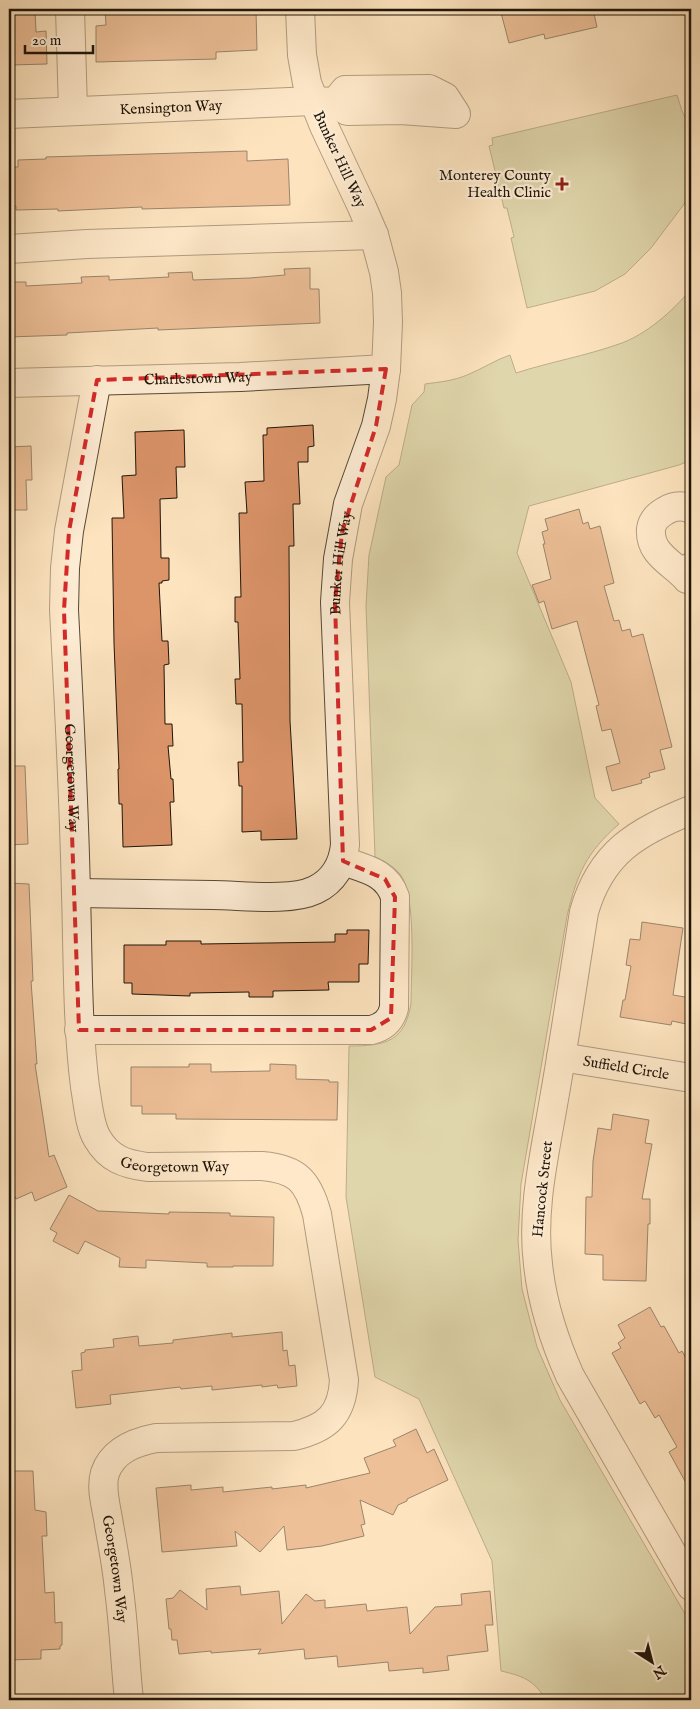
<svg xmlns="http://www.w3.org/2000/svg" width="700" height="1709" font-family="'IM FELL English',serif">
<rect width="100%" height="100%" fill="#fde4bf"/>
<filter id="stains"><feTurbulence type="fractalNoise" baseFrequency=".004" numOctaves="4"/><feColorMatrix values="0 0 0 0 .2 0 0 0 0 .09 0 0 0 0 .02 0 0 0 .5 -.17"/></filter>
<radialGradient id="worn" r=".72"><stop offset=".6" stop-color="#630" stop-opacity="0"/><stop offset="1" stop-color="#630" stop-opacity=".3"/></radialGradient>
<g fill="#bdc594" stroke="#6e6c4e">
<path d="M677 95 682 111 691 129V195L651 248 625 274 595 291 527 308 511 238 514 237 507 208H504L489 146 493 145 492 138Z"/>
<path d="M691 289V460L679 465 529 506 517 553 571 682 595 798 619 824C586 853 577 874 567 916L521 1184 518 1240 522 1289 537 1347 560 1400 691 1624V1700H546C534 1680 523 1676 501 1671L492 1561 419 1399 375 1377 346 1197 349 1046C385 1046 405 1042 411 1003 411 973 417 896 400 874 393 866 384 861 375 857L366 606 369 555 386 477 399 465 412 405 424 392 425 384C439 382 453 381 467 375 482 369 495 360 510 355L516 373C550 362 585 356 619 344 646 335 673 311 691 289Z"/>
</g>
<g fill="#dc9469" stroke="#1f1409">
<path d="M105 9H248V11H256L257 50 216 52V59L96 62V26L106 25Z"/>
<path d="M500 9H593L597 27 545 39 544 34 509 43Z"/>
<path d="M35 10 36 32 46 31 47 64 11 65 10 11Z"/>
<path d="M247 151V161L288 159 290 205 142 209V207L58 211V209L16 210V206H9V167H18V160L46 159V157Z"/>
<path d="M310 268V289H319L320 323 158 330V328L67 333V335L9 337V282H26V286L82 283 81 277 109 276V280L169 277 168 273 192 272 193 280 250 278 285 275 284 269Z"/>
<path d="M313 425 314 446 308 447V462H298L300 504H293L294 546H289L290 721 297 839 261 840V831L242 832V786H239L238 762H243L242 704H236L235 679H240L238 622H235V597H241L239 513H247L245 482 264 481 263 435H267V428Z"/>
<path d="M184 430 185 467H176L177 498 160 499 161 558H169V580L162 581V583H159L162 641H168L169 664 164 665 165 724H172L173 746H168L171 779H173L174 802H170L172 845 123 847 122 804H119L118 769H119L114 643 112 518H124L122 476 136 475 135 432Z"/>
<path d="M31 446 32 480H26L27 510H9V447Z"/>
<path d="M579 509 583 524 588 522 590 529 600 526 614 583 604 586 614 621 619 620 622 631 630 629 632 637 643 634 672 747 660 750 665 769 649 773 650 777 641 780 642 783 612 791 606 767 620 763 611 729 602 731 596 706 599 705 577 621 552 629 544 601 539 603 532 585 551 579 543 544H545L542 532 548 530 545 519Z"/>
<path d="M9 766H25L28 844 9 845Z"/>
<path d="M9 883 29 884 33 981H31L37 1064H35L49 1157 54 1155 67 1187 35 1201 32 1192 16 1199 9 1183Z"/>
<path d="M642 922 683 928 673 995 691 998V1025L672 1021 671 1025 620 1017 623 1000H625L631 966 626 965 630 939 640 940Z"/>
<path d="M347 930H369L368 964H359V982H328L329 990 273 991V997H249V992L190 993V996L132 994V983H124V945H166V941H201V944L335 942V934H347Z"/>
<path d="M189 1064H211V1072L270 1071V1064L296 1065V1079L329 1080V1082H338L337 1120 176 1119V1114H142V1106H131V1067H189Z"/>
<path d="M613 1114 649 1120 645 1143 652 1144 642 1199H650V1224H648L646 1281 603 1280V1255L585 1254 586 1197H592L593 1161 598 1128 611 1130Z"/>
<path d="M69 1195 98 1211 169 1214V1212L230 1213V1216L274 1217 273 1266H233V1267H207V1263L146 1260V1268L119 1267 120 1258 85 1241 78 1254 53 1241 57 1233 50 1229Z"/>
<path d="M650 1307 661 1327 664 1326 679 1353 682 1351 691 1367V1492L669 1452 677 1447 659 1415 655 1418 645 1401 640 1404 612 1353 621 1348 618 1343 625 1338 618 1325Z"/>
<path d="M282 1332 283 1351 287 1350 289 1366 295 1365 297 1386 278 1388 277 1385 262 1387V1385L212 1390V1386L181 1389 180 1387 110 1395 111 1404 76 1408 72 1371 82 1370 81 1353 85 1352V1350L114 1347 113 1339 138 1336 139 1346 173 1343V1340L232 1333V1337Z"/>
<path d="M416 1429 427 1453 434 1449 448 1480 407 1499V1501L398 1505 393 1515 360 1500 365 1524 361 1525 364 1536 322 1546 287 1550 284 1526 260 1552 235 1531 237 1546 162 1552 156 1488 191 1485V1490L223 1487V1492L272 1487V1489L306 1485V1488L370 1473 364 1458 396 1446 393 1440Z"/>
<path d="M9 1471H33L35 1510 46 1512 47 1536H42L45 1593 54 1592 55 1623 62 1622V1645L60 1646V1649L41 1650V1659L9 1660Z"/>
<path d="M240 1586 241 1595 279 1591 282 1624 306 1594 315 1601 325 1600V1608L366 1604 367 1611 407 1607 410 1634 435 1607 462 1605 461 1594 490 1591 493 1625H485L488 1651 447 1656 449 1670 423 1673V1668L389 1671 388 1662 338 1667 337 1656 305 1659 304 1649 258 1654 261 1649 211 1653V1651L179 1654 177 1640H172L171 1629H169L166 1599 173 1598 180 1590 207 1610 206 1589Z"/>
</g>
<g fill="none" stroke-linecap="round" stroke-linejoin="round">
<defs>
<g id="minor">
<path d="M70 9 73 110"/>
<path id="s1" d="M9 114 313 101 335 102 347 111 401 110 456 114 445 97 429 89 345 90 335 102"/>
<path d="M9 249 87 244 374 235"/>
<path id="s2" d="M97 380 69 531 65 568 64 610C69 704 74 799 76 894 78 958 77 1023 85 1087 88 1103 89 1124 97 1138 109 1159 125 1164 147 1167L262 1166C297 1169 308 1181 317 1214L344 1380C342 1415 327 1428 294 1436L156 1438C135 1442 113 1450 105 1473 100 1489 107 1509 109 1525 113 1547 117 1568 119 1590 124 1626 125 1663 129 1700"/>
<path id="s3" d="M9 383 240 377 386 369"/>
<path d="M691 509C682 505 673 506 665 511 658 515 652 521 651 529 649 554 673 563 687 579L691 567"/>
<path d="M691 810C637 832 601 852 584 912 574 974 565 1037 554 1099 545 1153 531 1209 538 1264 542 1304 554 1340 570 1376L691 1586"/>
<path id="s4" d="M76 893C122 894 168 894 213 895 241 895 290 902 315 890 334 881 343 864 345 845L335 602 338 559 348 504 376 426 382 399 386 369 388 322 387 293 384 272 374 235 362 207 324 126 307 83 302 55 300 9"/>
<path d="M79 1030H371C384 1027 391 1020 394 1008L395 897C387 872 365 869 343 861"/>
<path id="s5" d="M561 1057 691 1078"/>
</g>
</defs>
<use href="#minor" stroke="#564836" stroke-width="30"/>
<use href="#minor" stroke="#feedd5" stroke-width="28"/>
</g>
<path d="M0 0H700V1709H0ZM386 369 376 426 342 532 335 602 343 861 385 879 395 897 391 1018 371 1030H79L64 610 69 531 97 380Z" fill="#fde4bf" fill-opacity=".55" fill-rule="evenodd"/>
<path fill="none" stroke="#d62828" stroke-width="4" stroke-dasharray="10 6" stroke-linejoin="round" d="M386 369 376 426 342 532 335 602 343 861 385 879 395 897 391 1018 371 1030H79L64 610 69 531 97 380Z"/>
<path fill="#8f2418" stroke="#feedd5" stroke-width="2" d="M559.5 176.5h5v5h5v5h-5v5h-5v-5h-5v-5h5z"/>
<g text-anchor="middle" stroke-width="4.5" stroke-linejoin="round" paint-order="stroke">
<g font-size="15" fill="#1f1409" stroke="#feedd5">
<text dy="5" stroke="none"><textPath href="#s1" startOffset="162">Kensington Way</textPath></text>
<text transform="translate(340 159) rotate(65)" y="5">Bunker Hill Way</text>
<text dy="5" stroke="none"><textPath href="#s3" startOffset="189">Charlestown Way</textPath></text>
<text dy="5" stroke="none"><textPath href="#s4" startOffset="579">Bunker Hill Way</textPath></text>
<text dy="5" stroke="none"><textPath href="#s2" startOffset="401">Georgetown Way</textPath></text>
<text dy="5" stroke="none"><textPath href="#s5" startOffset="66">Suffield Circle</textPath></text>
<text dy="5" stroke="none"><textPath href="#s2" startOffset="851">Georgetown Way</textPath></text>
<text transform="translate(542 1189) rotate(-84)" y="5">Hancock Street</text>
<text dy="5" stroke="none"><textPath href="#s2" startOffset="1569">Georgetown Way</textPath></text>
</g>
<g font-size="15" fill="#1f1409" stroke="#feedd5" text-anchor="end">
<text x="551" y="180">Monterey County<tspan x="551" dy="17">Health Clinic</tspan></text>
</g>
</g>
<rect width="700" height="1709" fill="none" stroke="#fde4bf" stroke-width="30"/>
<rect x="10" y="10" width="680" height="1689" fill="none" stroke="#1f1409" stroke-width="2.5"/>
<rect x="15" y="15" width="670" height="1679" fill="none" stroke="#1f1409"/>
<g transform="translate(652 1662) rotate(144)" stroke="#feedd5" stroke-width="4" paint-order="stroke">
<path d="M0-4L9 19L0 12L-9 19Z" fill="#1f1409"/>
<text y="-8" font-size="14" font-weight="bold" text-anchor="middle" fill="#1f1409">N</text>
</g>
<path d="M25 45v8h68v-8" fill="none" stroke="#1f1409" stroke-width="2.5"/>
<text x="32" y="45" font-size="15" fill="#1f1409" stroke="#feedd5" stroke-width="4" paint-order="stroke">20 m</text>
<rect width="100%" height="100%" filter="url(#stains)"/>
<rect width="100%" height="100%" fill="url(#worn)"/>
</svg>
